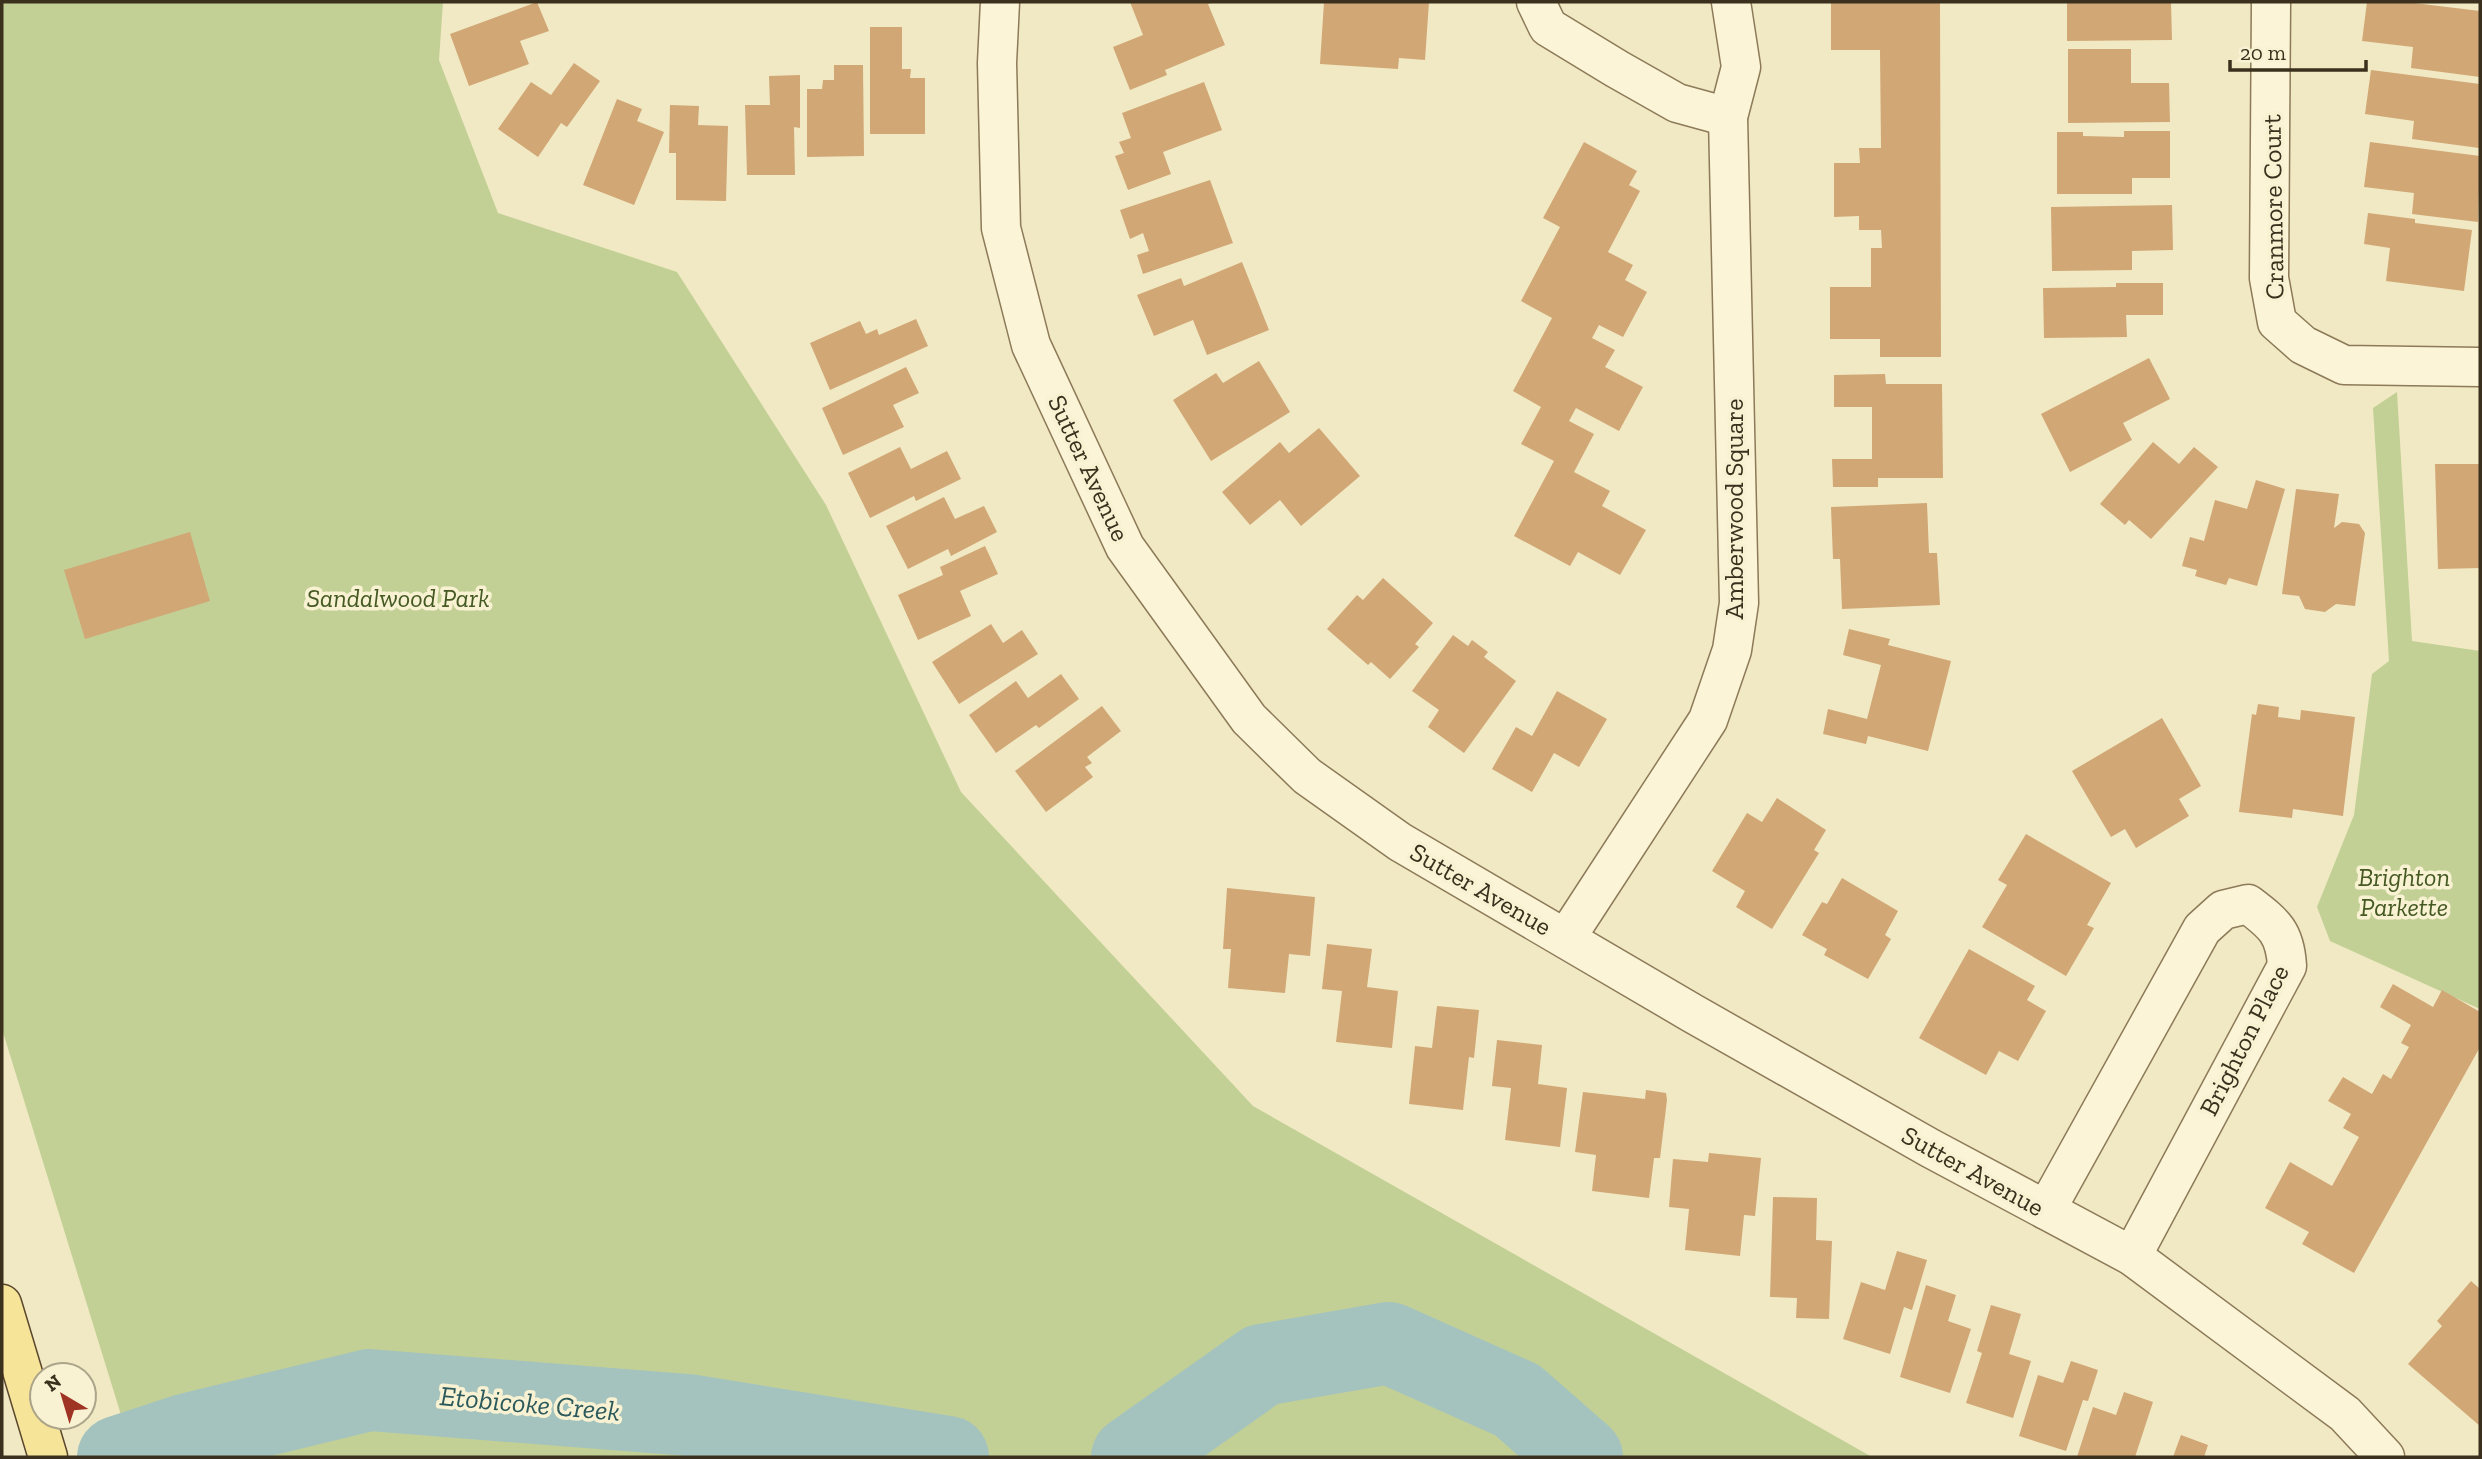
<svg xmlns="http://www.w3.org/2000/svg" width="2482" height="1459" font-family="'Zilla Slab',serif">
<rect width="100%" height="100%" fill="#f1e9c3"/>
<g fill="#c2d096">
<path d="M2 2H443L439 60 498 213 677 272 826 505 961 792 1253 1106 1872 1457H134L2 1029Z"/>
<path d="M2397 392 2412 641 2480 651V1009L2330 941 2317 907 2354 815 2372 674 2389 661 2373 408Z"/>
</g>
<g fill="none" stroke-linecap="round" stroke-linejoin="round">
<g stroke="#a5c3be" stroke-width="82">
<path d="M118 1457 188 1434 369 1390 688 1415 948 1457"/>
<path d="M1132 1457 1262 1365 1389 1343 1517 1400 1582 1457"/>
</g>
</g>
<g fill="#d1a776">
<path d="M537 2 549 31 520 41 529 64 469 86 450 34Z"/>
<path d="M1130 2H1214L1208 4 1225 45 1165 70 1167 75 1130 90 1113 47 1143 35Z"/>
<path d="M1324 2H1429L1425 60 1399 58 1398 69 1320 64Z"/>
<path d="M1831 2H1940L1941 357H1880V339H1830V287H1871V248H1882L1881 230H1859V216L1834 217V163H1860L1859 148H1881L1880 50H1831Z"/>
<path d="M2067 2H2171L2172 40 2067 41Z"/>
<path d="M2367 2H2406L2480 11V77L2411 68 2413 47 2362 41Z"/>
<path d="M870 27H902V69H911L910 78H925V134H870Z"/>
<path d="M2068 49H2131V83H2169L2170 122 2068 123Z"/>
<path d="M574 63 600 81 567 127 561 123 538 157 498 129 531 82 551 95Z"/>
<path d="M834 65H863L864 156 807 157V89H822L823 80H834Z"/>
<path d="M2371 70 2480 84 2479 148 2412 139 2414 121 2365 114Z"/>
<path d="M800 75V128L794 127 795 175H747L745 105H770L769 76Z"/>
<path d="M1204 82 1222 130 1163 152 1171 174 1128 190 1115 156 1124 153 1119 142 1131 138 1122 113Z"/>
<path d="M617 99 642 109 637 121 664 132 634 205 583 185Z"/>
<path d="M670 105 699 106 698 125 728 126 726 201 676 200V153H669Z"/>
<path d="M2124 131H2170V178H2132V194H2057V132H2083V136L2124 137Z"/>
<path d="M1584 142 1637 171 1629 185 1640 191 1608 252 1633 265 1625 280 1647 292 1623 337 1599 325 1592 338 1615 350 1605 367 1643 387 1619 431 1576 408 1569 421 1594 434 1574 472 1610 491 1602 506 1646 530 1620 575 1578 552 1570 566 1514 536 1554 461 1521 444 1541 407 1513 391 1552 318 1521 301 1560 227 1543 218Z"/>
<path d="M2370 142 2480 156 2478 222 2412 214 2414 193 2364 187Z"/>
<path d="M1210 180 1233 243 1143 274 1137 255 1149 251 1143 233 1130 239 1120 210Z"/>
<path d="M2172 205 2173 250 2132 251V270L2052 271 2051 207Z"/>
<path d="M2368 213 2415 219V223L2472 230 2464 291 2386 281 2390 248 2364 244Z"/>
<path d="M1242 262 1269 330 1207 355 1193 320 1154 336 1137 295 1181 278 1184 286Z"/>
<path d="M2116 283H2163V315H2126L2127 337 2044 338 2043 288 2116 287Z"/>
<path d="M916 319 928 346 830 390 810 343 860 321 866 334 877 329 879 335Z"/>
<path d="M2149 358 2170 399 2123 423 2132 440 2070 472 2041 414Z"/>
<path d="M1259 361 1290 412 1211 461 1173 400 1216 373 1223 383Z"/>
<path d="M906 367 919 393 893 405 904 427 843 455 822 408Z"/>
<path d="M1885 374 1886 384H1942L1943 478H1878V487H1833L1832 459H1872V407H1834V375Z"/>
<path d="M1319 428 1360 476 1301 526 1280 500 1250 525 1222 492 1280 442 1289 453Z"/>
<path d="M2153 442 2179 464 2194 447 2218 467 2151 539 2129 520 2125 525 2100 504Z"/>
<path d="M900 447 911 469 947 451 961 479 916 501 914 496 870 518 848 473Z"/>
<path d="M2435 464H2479L2480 568 2438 569Z"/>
<path d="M2256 480 2285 489 2257 586 2229 578 2226 585 2195 576 2197 570 2182 566 2190 537 2204 541 2215 500 2247 509Z"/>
<path d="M2296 489 2339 494 2334 528 2342 522 2359 524 2365 533 2355 606 2336 604 2325 612 2305 609 2299 596 2282 594Z"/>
<path d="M944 497 955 519 984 506 997 532 951 556 948 549 908 569 886 526Z"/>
<path d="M1927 503 1929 553H1937L1940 605 1842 609 1840 559H1833L1831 507Z"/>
<path d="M190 532 210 601 85 639 64 570Z"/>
<path d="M985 546 998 574 960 591 971 616 918 640 898 595 943 575 940 567Z"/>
<path d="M1383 578 1433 623 1415 644 1419 647 1390 679 1371 662 1368 665 1327 629 1357 595 1363 600Z"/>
<path d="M991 624 1003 643 1022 630 1038 654 959 704 932 662Z"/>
<path d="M1849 629 1890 639 1888 645 1951 661 1928 751 1868 736 1866 744 1823 734 1828 709 1867 719 1881 665 1843 655Z"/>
<path d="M1453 635 1468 646 1472 640 1488 652 1484 657 1516 681 1464 753 1428 727 1439 710 1412 691Z"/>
<path d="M1061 674 1079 699 1039 728 1036 725 996 753 969 715 1016 681 1028 698Z"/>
<path d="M1557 691 1607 719 1579 767 1554 753 1532 792 1492 769 1516 727 1532 736Z"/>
<path d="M2258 704 2279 707 2278 717 2300 720 2301 710 2355 717 2343 816 2293 809 2292 818 2239 812 2252 714 2256 715Z"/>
<path d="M1102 706 1121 731 1087 757 1092 763 1085 767 1093 777 1046 812 1015 771Z"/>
<path d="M2162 718 2201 786 2179 799 2189 816 2136 848 2125 829 2111 837 2072 771Z"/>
<path d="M1777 798 1826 830 1814 850 1819 853 1772 929 1736 907 1745 891 1712 871 1747 813 1762 822Z"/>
<path d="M2026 834 2111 883 2087 925 2094 928 2066 976 1982 927 2007 885 1998 880Z"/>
<path d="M1842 878 1898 911 1885 935 1891 939 1868 979 1824 955 1827 949 1802 935 1822 902 1827 904Z"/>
<path d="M1227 888 1315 897 1310 956 1289 954 1285 993 1228 988 1231 949H1223Z"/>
<path d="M1327 944 1372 949 1367 987 1398 991 1392 1048 1336 1042 1342 991 1322 989Z"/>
<path d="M1969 949 2035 986 2027 1000 2046 1011 2018 1061 1999 1051 1986 1075 1919 1038Z"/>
<path d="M2393 984 2433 1007 2442 990 2480 1012V1047L2354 1273 2302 1244 2309 1232 2265 1208 2290 1162 2332 1186 2359 1137 2343 1128 2351 1114 2328 1101 2343 1077 2372 1094 2383 1074 2391 1079 2409 1047 2401 1043 2411 1025 2380 1007Z"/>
<path d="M1437 1006 1479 1010 1474 1058 1469 1057 1463 1110 1409 1104 1415 1046 1432 1048Z"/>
<path d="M1497 1040 1542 1045 1538 1084 1567 1088 1560 1147 1505 1140 1511 1088 1492 1086Z"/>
<path d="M1646 1090 1666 1093 1667 1100 1660 1158H1654L1649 1198 1592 1191 1596 1155 1575 1152 1583 1092 1645 1099Z"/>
<path d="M1709 1153 1761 1158 1755 1216 1744 1215 1740 1256 1685 1250 1689 1209 1669 1207 1673 1159 1708 1162Z"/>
<path d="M1773 1197 1817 1198 1816 1240 1832 1241 1829 1319 1796 1318 1797 1298 1770 1297Z"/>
<path d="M1897 1251 1927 1260 1912 1310 1904 1307 1890 1354 1843 1339 1861 1282 1885 1290Z"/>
<path d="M2471 1281 2480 1289V1426L2408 1364 2442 1326 2437 1321Z"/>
<path d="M1926 1285 1956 1295 1948 1321 1971 1329 1950 1393 1900 1377Z"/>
<path d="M1991 1305 2021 1314 2009 1354 2031 1361 2013 1418 1966 1403 1982 1353 1977 1351Z"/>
<path d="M2071 1361 2098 1370 2088 1401 2083 1400 2066 1451 2019 1436 2038 1375 2063 1383Z"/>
<path d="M2124 1392 2153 1402 2135 1457H2077L2093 1407 2116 1415Z"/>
<path d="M2181 1435 2208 1445 2204 1457H2173Z"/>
</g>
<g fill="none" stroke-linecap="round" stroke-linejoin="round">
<defs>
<g id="minor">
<path d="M1000 2 997 63 1001 228 1031 345 1125 547 1249 719 1307 776 1400 842 1692 1013 1930 1148 2132 1256 2345 1414 2385 1457"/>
<path d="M1536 2 1548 27 1617 69 1677 103 1728 117"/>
<path d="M2271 2 2269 278 2277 322 2303 345 2344 365 2480 367"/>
<path d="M1566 938 1708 720 1732 650 1739 603 1728 117 1741 67 1731 2"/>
<path d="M2046 1210 2202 929 2223 910 2248 904C2274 924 2285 932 2287 966L2132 1256"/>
</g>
<path id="major" d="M2 1304 48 1457"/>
</defs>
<use href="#minor" stroke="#8c7a58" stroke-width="41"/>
<use href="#major" stroke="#5a472d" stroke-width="41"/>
<use href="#minor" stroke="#fbf4d7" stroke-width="38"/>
<use href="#major" stroke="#f6e499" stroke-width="38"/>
</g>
<g text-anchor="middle" stroke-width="7" stroke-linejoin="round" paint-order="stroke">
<g font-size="26" fill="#3b301d" stroke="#f8f2d3">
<text transform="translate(2273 207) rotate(-91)" y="9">Cranmore Court</text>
<text transform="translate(1089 468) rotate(65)" y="9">Sutter Avenue</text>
<text transform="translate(1734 509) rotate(-90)" y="9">Amberwood Square</text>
<text transform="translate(1481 889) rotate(30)" y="9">Sutter Avenue</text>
<text transform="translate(2244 1040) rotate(-63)" y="9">Brighton Place</text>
<text transform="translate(1973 1171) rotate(29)" y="9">Sutter Avenue</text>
</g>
<g font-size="26" font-style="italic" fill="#455923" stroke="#f8f2d3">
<text x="398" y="607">Sandalwood Park</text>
<text x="2404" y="886">Brighton<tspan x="2404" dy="30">Parkette</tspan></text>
</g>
<g font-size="28" font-style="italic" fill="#2c595c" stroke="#f8f2d3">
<text transform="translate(530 1403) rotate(5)" y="10">Etobicoke Creek</text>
</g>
</g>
<rect width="2482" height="1459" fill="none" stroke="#3b301d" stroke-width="7"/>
<g transform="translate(63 1396) rotate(322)"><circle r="33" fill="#f8f2d3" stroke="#aca48a" stroke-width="2"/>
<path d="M0-5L12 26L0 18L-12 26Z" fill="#9f3324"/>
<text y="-10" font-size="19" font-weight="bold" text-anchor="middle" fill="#3b301d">N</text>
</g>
<path d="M2230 60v10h136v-10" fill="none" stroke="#3b301d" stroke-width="3.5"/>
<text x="2240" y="60" font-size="21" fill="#3b301d" stroke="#f8f2d3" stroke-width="5" paint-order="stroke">20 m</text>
</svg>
